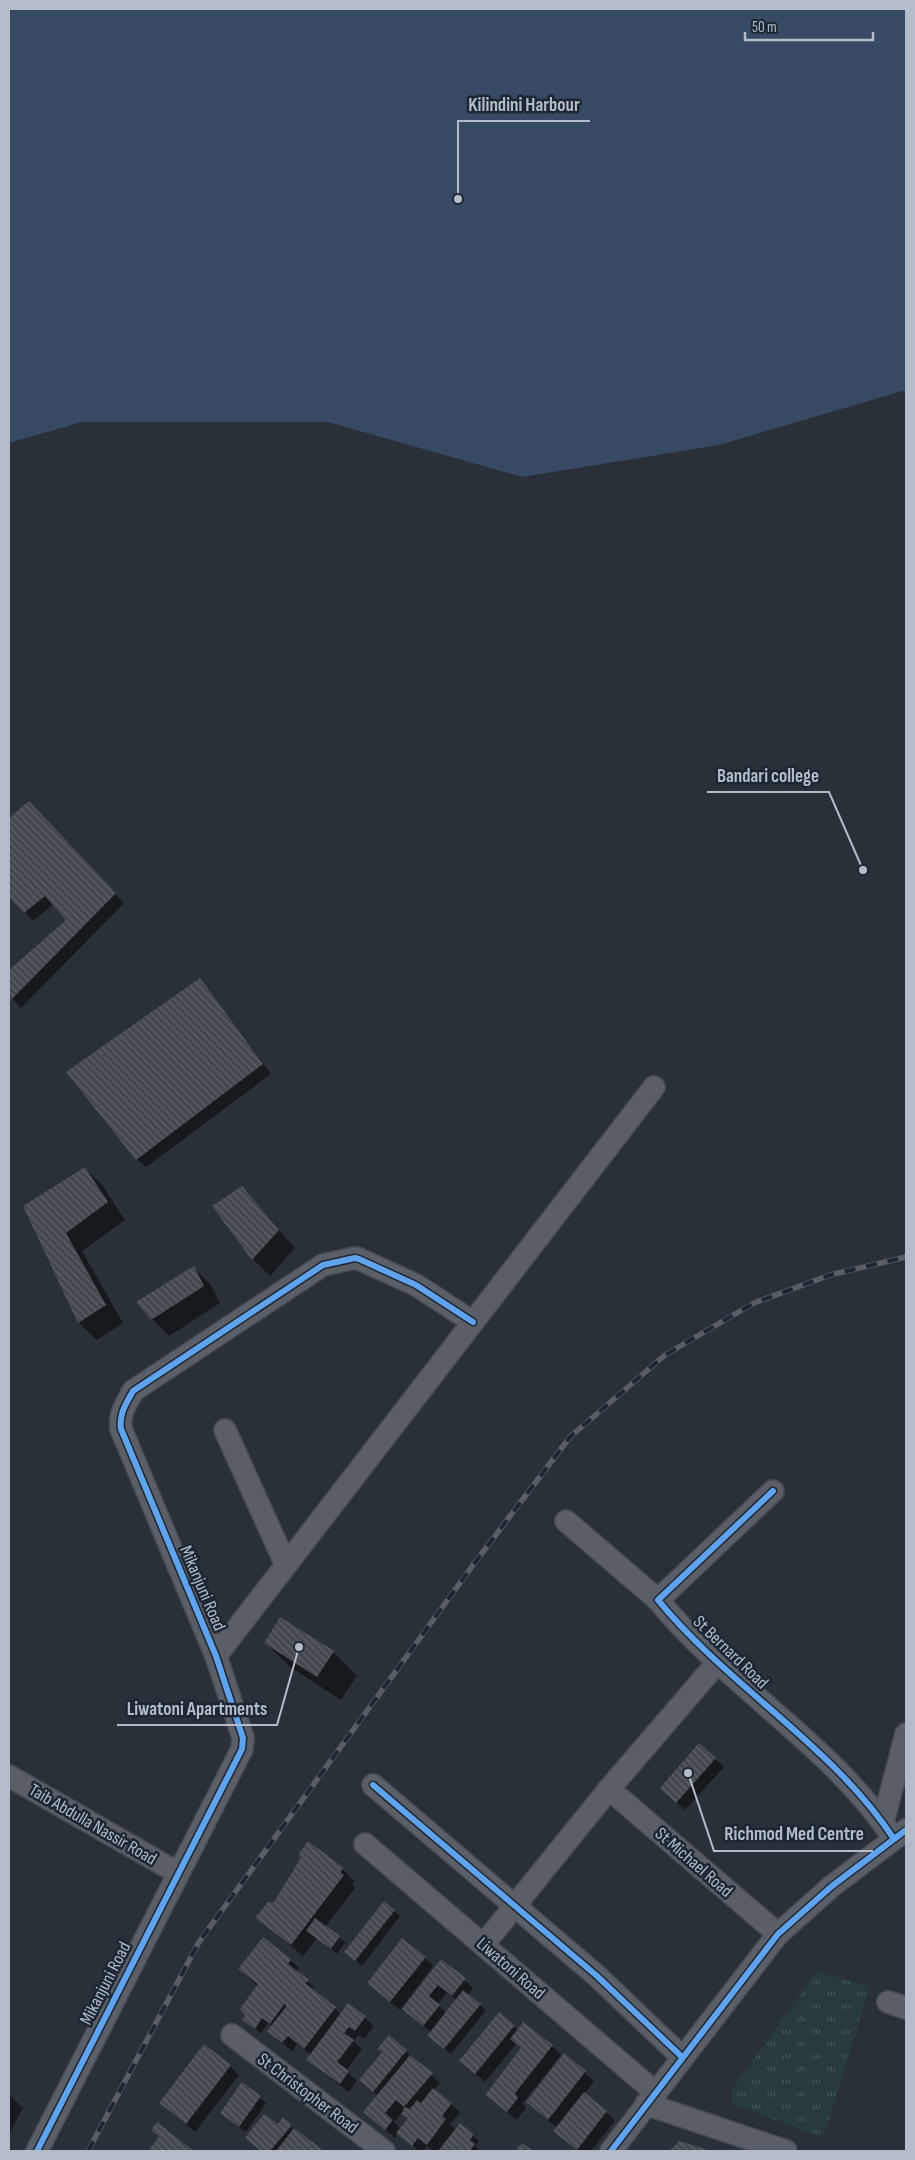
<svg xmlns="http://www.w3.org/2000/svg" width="915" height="2160" font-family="'Sofia Sans Condensed',sans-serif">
<defs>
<pattern id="park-tufts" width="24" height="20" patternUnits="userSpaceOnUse" patternTransform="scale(1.25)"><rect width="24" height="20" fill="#273a3e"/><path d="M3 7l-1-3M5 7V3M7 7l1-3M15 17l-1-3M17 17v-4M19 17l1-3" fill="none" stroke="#445559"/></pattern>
<pattern id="building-back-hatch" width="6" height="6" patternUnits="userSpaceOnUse" patternTransform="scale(1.25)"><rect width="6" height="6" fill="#444950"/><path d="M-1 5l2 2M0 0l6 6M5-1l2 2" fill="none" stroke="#5d6168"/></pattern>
</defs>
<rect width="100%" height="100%" fill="#2a3038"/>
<path fill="url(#park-tufts)" d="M817 1971 870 1987 823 2138 733 2104 731 2091Z"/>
<path fill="#384963" d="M9 9H906V390L719 445 522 477 328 422H82L9 443Z"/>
<g fill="#0007" fill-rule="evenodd">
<path d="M29 803 124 903 21 1008 9 995V972L68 920 54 904 33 921 9 895V820Z"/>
<path d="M200 980 271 1074 146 1167 137 1159Z"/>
<path d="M85 1168 102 1185 125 1220 82 1251 123 1323 97 1340 79 1323 24 1206Z"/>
<path d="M242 1188 295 1248 270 1276 253 1259Z"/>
<path d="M194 1268 211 1285 220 1303 169 1336 152 1319Z"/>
<path d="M265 1642 333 1652 357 1676 341 1700 289 1666Z"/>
<path d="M715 1759 724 1767 685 1810 670 1796Z"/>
<path d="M343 1869 354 1881 352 1884 355 1888 325 1927 345 1942 337 1954 317 1938 303 1956 257 1918 275 1903Z"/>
<path d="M394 1911 400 1916 362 1966 351 1957Z"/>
<path d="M425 1958 433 1966 400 2010 368 1983Z"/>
<path d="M290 1960 299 1968 296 1972 314 1987 311 1990 341 2014 348 2004 374 2026 364 2039 358 2035 354 2041 362 2049 346 2071 357 2081 349 2092 317 2068 308 2060 311 2055 297 2044 292 2051 278 2040 269 2031 273 2026 268 2023 261 2033 244 2019 258 1986 239 1969Z"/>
<path d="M442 1961 473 1988 468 1995 486 2010 451 2054 434 2041 431 2032 412 2017ZM447 1993 457 2000 446 2013 438 2004Z"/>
<path d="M499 2014 518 2030 552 2046 561 2055 523 2103 526 2108 516 2120 487 2094 522 2049 516 2044 485 2082 461 2061Z"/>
<path d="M406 2051 440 2083 434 2090 460 2112 450 2125 456 2130 460 2125 473 2135 479 2141 475 2146 480 2151H434L427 2146 423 2151H419L398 2133 395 2138 374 2120 378 2096 367 2086ZM402 2112 409 2119 401 2129 394 2122Z"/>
<path d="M565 2055 594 2081 584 2094 615 2120 591 2151H578L555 2131 557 2128 527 2102Z"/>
<path d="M230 2066 239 2075 195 2132 160 2103Z"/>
<path d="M243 2084 266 2103 246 2132 227 2118Z"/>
<path d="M9 2095 23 2108 9 2134Z"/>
<path d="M278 2126H291L321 2151H262L252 2143Z"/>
</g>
<g fill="url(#building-back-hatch)">
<path d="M29 801 116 893 11 1000 9 997V970L66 920 45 896 24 913 9 897V818Z"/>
<path d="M200 978 263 1064 136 1160 66 1072Z"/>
<path d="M85 1167 108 1202 66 1233 106 1305 78 1323 23 1206Z"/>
<path d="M242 1186 279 1230 252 1260 212 1206Z"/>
<path d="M194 1266 204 1286 151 1320 136 1302Z"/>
<path d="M280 1617 334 1651 317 1677 264 1643Z"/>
<path d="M699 1743 716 1758 676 1803 660 1788Z"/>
<path d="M308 1841 344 1868 340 1872 344 1875 291 1945 255 1918 268 1902H274L300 1859 299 1854Z"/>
<path d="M384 1901 395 1910 355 1961 344 1952Z"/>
<path d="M315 1918 340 1936 331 1949 306 1931Z"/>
<path d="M263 1937 291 1959 288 1964 309 1980 305 1983 336 2007 304 2049 288 2036 282 2043 267 2031 286 2007 285 2003 270 2024 262 2018 255 2029 242 2020 245 2015 240 2009 258 1984 238 1969Z"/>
<path d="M402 1938 426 1957 390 2002 367 1983Z"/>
<path d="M441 1959 466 1978 452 1996 438 1985 429 1996 440 2005 423 2026 402 2009Z"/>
<path d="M463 1990 481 2004 444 2049 427 2036Z"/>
<path d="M348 2003 366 2016 355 2031 349 2027 344 2033 354 2040 337 2062 349 2071 340 2084 306 2060Z"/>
<path d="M499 2012 515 2025 475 2074 459 2061Z"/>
<path d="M523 2022 553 2045 515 2093 518 2098 507 2112 485 2095 521 2048 510 2039Z"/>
<path d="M389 2035 407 2050 373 2092 359 2080 382 2052 377 2049Z"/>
<path d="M204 2044 231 2065 186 2124 159 2103Z"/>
<path d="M564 2053 586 2071 548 2120 526 2102Z"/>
<path d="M410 2055 433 2073 404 2107 396 2100 385 2113 393 2120 385 2130 363 2112Z"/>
<path d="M242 2082 261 2096 239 2127 220 2113Z"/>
<path d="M433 2088 452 2103 442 2116 446 2119 427 2145 418 2138 412 2146 396 2133 408 2118 402 2114 404 2107 410 2109 417 2100 421 2103Z"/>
<path d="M584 2092 607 2111 577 2150 553 2131Z"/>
<path d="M264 2114 278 2124 283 2117 292 2125 270 2151H261L245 2138Z"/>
<path d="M157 2122 182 2142 194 2151H148L159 2137 151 2130Z"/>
<path d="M460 2123 474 2134 470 2140 475 2144 470 2151H438Z"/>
<path d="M294 2128 324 2151H276Z"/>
<path d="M679 2141 712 2151H669Z"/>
<path d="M522 2143 533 2151H515Z"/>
</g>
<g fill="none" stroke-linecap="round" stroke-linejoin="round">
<defs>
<g id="minor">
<path d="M225 1430 286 1565"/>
<path d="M773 1491 658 1600C728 1686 833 1746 894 1839"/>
<path d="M566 1521 658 1600"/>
<path d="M216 1656 654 1087"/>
<path d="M9 1776 178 1873"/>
<path d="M373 1785 597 1976 682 2057"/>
<path d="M609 1789 778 1934"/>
<path d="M883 1822 906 1734"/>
<path d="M365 1844 655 2092"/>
<path d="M484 1944 609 1789 717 1663"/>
<path d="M888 2002 906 2008"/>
<path d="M232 2035 384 2151"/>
<path d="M646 2104 786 2151"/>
<path d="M37 2151 242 1749 243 1738 216 1656 121 1429C119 1413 126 1404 133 1391L323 1265 355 1258 359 1259 416 1285 473 1322"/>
<path d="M611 2151 778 1934 832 1886 906 1830"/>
</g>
</defs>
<use href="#minor" stroke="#484c53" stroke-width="24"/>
<use href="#minor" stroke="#5a5e66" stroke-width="21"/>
<defs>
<path id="rail" d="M88 2151 199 1942 473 1565 570 1437 665 1355 754 1303 830 1275 906 1257"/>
</defs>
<use href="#rail" stroke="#595d64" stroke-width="5.5"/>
<use href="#rail" stroke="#1d2633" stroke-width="4" stroke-dasharray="11" stroke-linecap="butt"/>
<defs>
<g id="cycleway">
<path d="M773 1491 658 1600C728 1686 833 1746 894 1839"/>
<path d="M373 1785 597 1976 682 2057"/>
<path d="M37 2151 242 1749 243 1738 216 1656 121 1429C119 1413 126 1404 133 1391L323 1265 355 1258 359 1259 416 1285 473 1322"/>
<path d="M611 2151 778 1934 832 1886 906 1830"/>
</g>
</defs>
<use href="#cycleway" stroke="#1d2633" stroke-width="9"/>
<use href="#cycleway" stroke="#60a3ed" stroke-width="6"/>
</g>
<g text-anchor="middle" stroke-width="5" stroke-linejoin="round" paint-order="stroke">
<g font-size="18" fill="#b4bcc9" stroke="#1d2633">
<text transform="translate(203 1588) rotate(67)" y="6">Mikanjuni Road</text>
<text transform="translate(731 1652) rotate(44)" y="6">St Bernard Road</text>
<text transform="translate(93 1824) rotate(30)" y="6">Taib Abdulla Nassir Road</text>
<text transform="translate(694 1862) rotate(41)" y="6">St Michael Road</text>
<text transform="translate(511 1968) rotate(41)" y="6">Liwatoni Road</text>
<text transform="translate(105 1983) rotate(-63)" y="6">Mikanjuni Road</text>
<text transform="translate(308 2093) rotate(37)" y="6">St Christopher Road</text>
</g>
</g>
<path fill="none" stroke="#b4bcc9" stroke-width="2" d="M458 199L458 121H590M863 870L829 792H707M299 1647L277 1725H117M688 1773L714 1851H873"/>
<g fill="#b4bcc9" stroke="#1d2633" stroke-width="2">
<circle cx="458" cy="199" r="5"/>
<circle cx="863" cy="870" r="5"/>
<circle cx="299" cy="1647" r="5"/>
<circle cx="688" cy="1773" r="5"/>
</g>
<g font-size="19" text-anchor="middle" font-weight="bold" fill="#b4bcc9" stroke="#1d2633" stroke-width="5" stroke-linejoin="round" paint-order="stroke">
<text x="524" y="111">Kilindini Harbour</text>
<text x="768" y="782">Bandari college</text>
<text x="197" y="1715">Liwatoni Apartments</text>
<text x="794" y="1840">Richmod Med Centre</text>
</g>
<rect width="915" height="2160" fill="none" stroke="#b4bcc9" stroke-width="20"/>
<path d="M745 32v8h128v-8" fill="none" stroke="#b4bcc9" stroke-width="2.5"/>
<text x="752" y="32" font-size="15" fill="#b4bcc9" stroke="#1d2633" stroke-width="4" paint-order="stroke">50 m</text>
</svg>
